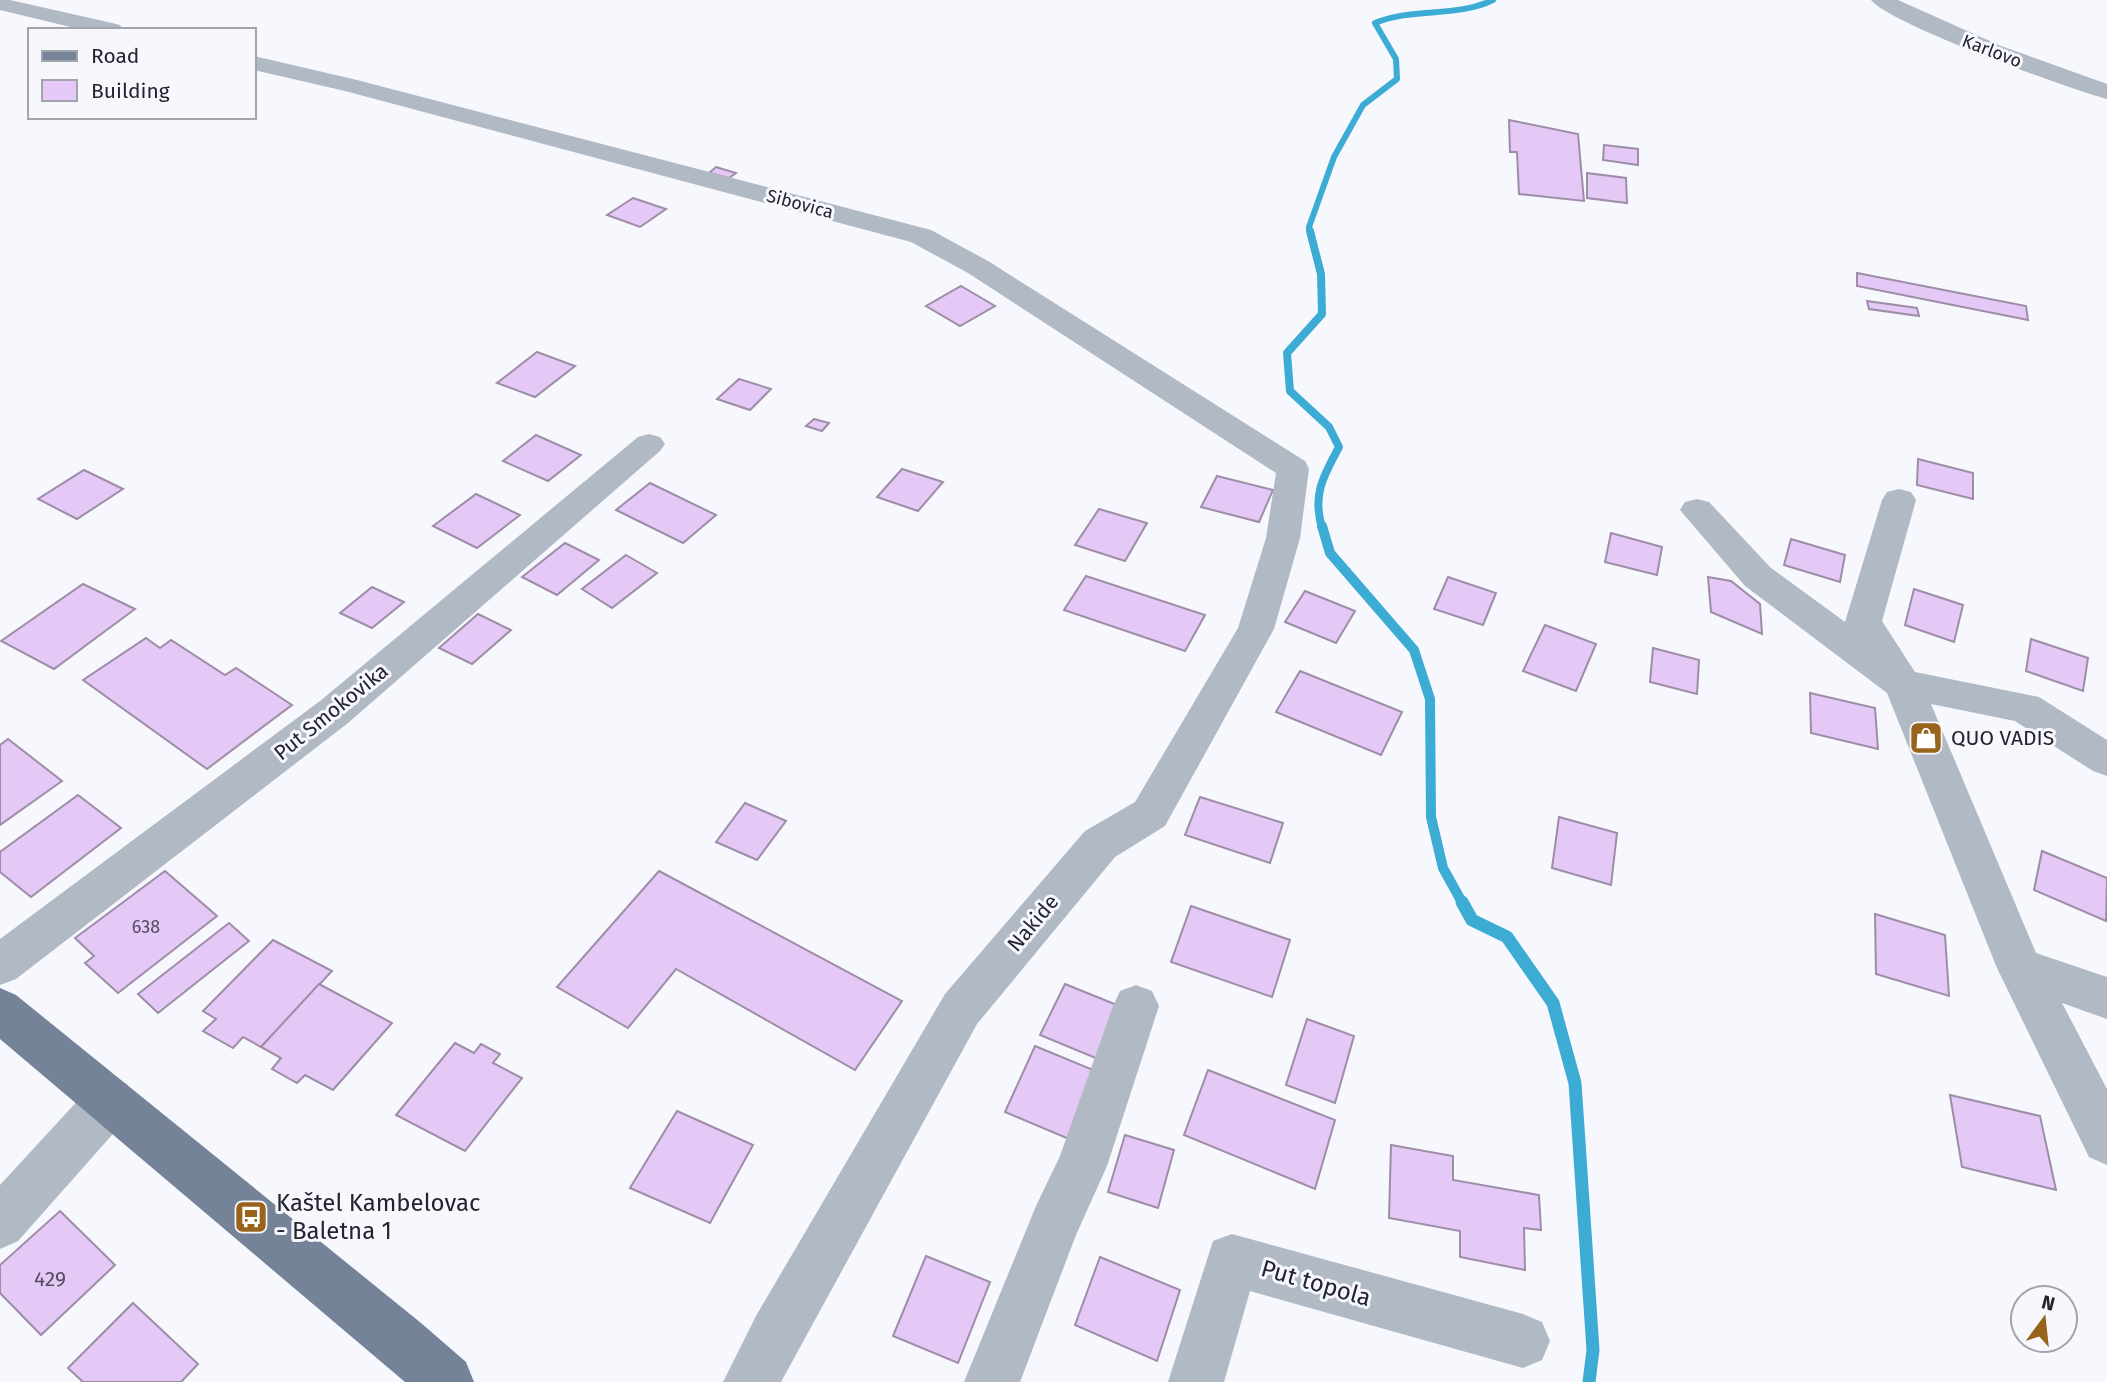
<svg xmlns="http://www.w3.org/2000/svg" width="2107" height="1382" font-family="'Fira Sans',sans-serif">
<rect width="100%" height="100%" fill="#f7f7fe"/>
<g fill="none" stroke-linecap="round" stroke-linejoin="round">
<path stroke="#3dacd4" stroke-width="6" d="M1310 233 1309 227 1334 157 1363 105 1397 79 1396 59 1375 23C1413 7 1456 18 1493 0"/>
<path stroke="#3dacd4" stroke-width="8" d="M1310 231 1321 274 1322 314 1287 353 1290 391 1329 427 1339 447C1324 475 1312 494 1322 528"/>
<path stroke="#3dacd4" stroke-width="10" d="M1322 526 1330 553 1414 650 1430 699 1431 817 1443 868 1463 904"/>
<path stroke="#3dacd4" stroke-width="13" d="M1462 902 1472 920 1507 937 1553 1003 1575 1083 1593 1350 1589 1382"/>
</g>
<g fill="#e4c8f5" stroke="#9d8da6" stroke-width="2">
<path d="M1509 120 1578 134 1584 201 1519 194 1517 152H1510Z"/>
<path d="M1604 145 1638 149V165L1603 160Z"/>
<path d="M716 167 736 173 729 178 709 173Z"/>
<path d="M1587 173 1626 178 1627 203 1587 198Z"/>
<path d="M633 198 666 209 640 227 607 215Z"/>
<path d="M1857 273 2026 306 2028 320 1857 286Z"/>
<path d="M961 286 995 306 960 326 926 306Z"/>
<path d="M1867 301 1917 308 1919 316 1869 309Z"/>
<path d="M537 352 575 366 535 397 497 383Z"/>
<path d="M739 379 771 389 750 410 717 399Z"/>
<path d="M814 419 829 423 822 431 806 426Z"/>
<path d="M536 435 581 455 548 481 503 461Z"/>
<path d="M1918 459 1973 473V499L1917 485Z"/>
<path d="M902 469 943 482 918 511 877 497Z"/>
<path d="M84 470 123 489 77 519 38 499Z"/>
<path d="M1217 476 1273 490 1259 522 1201 507Z"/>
<path d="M650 483 716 515 683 543 616 510Z"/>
<path d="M476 494 520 515 477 548 433 526Z"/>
<path d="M1099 509 1147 523 1125 561 1075 545Z"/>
<path d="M1611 533 1662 547 1657 575 1605 562Z"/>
<path d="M1791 539 1845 555 1840 582 1784 565Z"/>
<path d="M565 543 599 560 557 595 522 577Z"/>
<path d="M626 555 657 573 612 608 582 589Z"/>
<path d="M1086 576 1205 615 1185 651 1064 610Z"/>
<path d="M1448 577 1496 593 1483 625 1434 609Z"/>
<path d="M1708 577 1731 581 1760 604 1762 634 1711 612Z"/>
<path d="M83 584 135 609 54 669 1 641Z"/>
<path d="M372 587 404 602 372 628 340 613Z"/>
<path d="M1914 589 1963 605 1954 642 1905 625Z"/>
<path d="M1305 591 1355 611 1336 643 1285 622Z"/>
<path d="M478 614 511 630 472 664 439 648Z"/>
<path d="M1545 625 1596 644 1576 691 1523 671Z"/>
<path d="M146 638 160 648 171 640 225 675 236 668 292 705 207 769 83 680Z"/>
<path d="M2031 639 2088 658 2083 691 2026 671Z"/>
<path d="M1653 648 1699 660 1697 694 1650 682Z"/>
<path d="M1300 671 1402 712 1381 755 1276 712Z"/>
<path d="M1810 693 1875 708 1878 749 1811 733Z"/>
<path d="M8 739 62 781 0 825V745Z"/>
<path d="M78 795 121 828 31 897 0 872V852Z"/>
<path d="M1200 797 1283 823 1270 863 1185 835Z"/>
<path d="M745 803 786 821 757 860 716 842Z"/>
<path d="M1559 817 1617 833 1611 885 1552 868Z"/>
<path d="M2042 851 2107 878 2106 921 2034 890Z"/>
<path d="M165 871 217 916 118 993 85 963 94 956 75 938Z"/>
<path d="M659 871 902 1001 855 1070 676 969 628 1028 557 987Z"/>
<path d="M1191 906 1290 940 1272 997 1171 962Z"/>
<path d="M1875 914 1945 935 1949 996 1876 974Z"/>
<path d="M229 923 249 941 158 1013 138 994Z"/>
<path d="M273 940 332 971 261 1047 243 1037 233 1048 203 1031 216 1019 203 1011Z"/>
<path d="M319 984 392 1023 333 1090 305 1075 297 1083 272 1069 281 1058 261 1047Z"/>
<path d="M1065 984 1122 1007 1098 1059 1040 1035Z"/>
<path d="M1307 1019 1354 1036 1335 1103 1286 1085Z"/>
<path d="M455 1043 474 1053 481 1044 500 1054 493 1063 522 1078 465 1151 396 1115Z"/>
<path d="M1035 1046 1098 1072 1069 1139 1005 1112Z"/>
<path d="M1208 1070 1335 1120 1315 1189 1184 1135Z"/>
<path d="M1950 1095 2040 1116 2056 1190 1962 1167Z"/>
<path d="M677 1111 753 1145 710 1223 630 1188Z"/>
<path d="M1125 1135 1174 1150 1158 1208 1108 1192Z"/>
<path d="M1391 1145 1453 1156V1180L1539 1195 1541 1230 1524 1228 1525 1270 1460 1257V1231L1389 1218Z"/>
<path d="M60 1211 115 1265 41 1335 0 1293V1265Z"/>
<path d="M926 1256 990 1282 958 1363 893 1336Z"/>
<path d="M1100 1257 1180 1290 1157 1361 1075 1325Z"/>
<path d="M133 1303 198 1364 181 1382H83L68 1368Z"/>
</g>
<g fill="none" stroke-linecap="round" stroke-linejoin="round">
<g fill="#b0b9c4" fill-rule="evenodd">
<path d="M0 0H10L112 23 120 25 123 30H83L0 10Z"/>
<path d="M1871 0H1898L2001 46 2107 84V99C2071 90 1888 23 1871 0Z"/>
<path d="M254 56 357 80 931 230 988 261 1305 461 1309 469 1300 538 1274 629 1165 826 1115 857 977 1024 781 1382H723L756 1316 945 994 1085 831 1135 802 1238 628 1266 538 1276 473 968 273 911 242 345 91 254 70Z"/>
<path d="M649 434 660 437 665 444 660 451 348 723 16 979 0 985V939L320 701 638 437Z"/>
<path d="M1899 489 1911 492 1916 500 1882 621 1915 672 2039 697 2107 740V776L2093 771 2015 721 1931 704 2036 953 2107 977V1019L2062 1003 2107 1089V1165L2089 1157 1997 968 1887 693 1745 586 1680 510 1685 502 1697 499 1709 502 1771 568 1845 622 1882 500 1887 492Z"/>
<path d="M1136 985 1152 991 1159 1006 1107 1166 1076 1235 1020 1382H964L1036 1206 1060 1156 1113 1006 1120 991Z"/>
<path d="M110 1077 127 1084 134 1101 127 1118 18 1241 0 1249V1185L93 1084Z"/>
<path d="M1232 1234 1523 1314 1542 1322 1550 1341 1542 1360 1523 1368 1250 1291 1224 1382H1168L1213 1241Z"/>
</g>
<path fill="#748397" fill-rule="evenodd" d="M0 988 16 995 421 1323 466 1362 474 1382H405L0 1039Z"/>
</g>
<defs>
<symbol id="shop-square" viewBox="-11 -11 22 22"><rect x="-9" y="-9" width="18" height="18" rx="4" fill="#98631a" stroke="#f7f7fe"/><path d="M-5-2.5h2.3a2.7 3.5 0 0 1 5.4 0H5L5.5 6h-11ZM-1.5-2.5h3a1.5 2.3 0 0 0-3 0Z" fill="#fff"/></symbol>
<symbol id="bus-square" viewBox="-11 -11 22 22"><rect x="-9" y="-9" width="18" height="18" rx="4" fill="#98631a" stroke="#f7f7fe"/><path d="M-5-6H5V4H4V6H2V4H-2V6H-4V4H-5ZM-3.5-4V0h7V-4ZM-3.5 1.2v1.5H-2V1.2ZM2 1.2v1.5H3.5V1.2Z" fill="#fff"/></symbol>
</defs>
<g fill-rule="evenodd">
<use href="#shop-square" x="1907" y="719" width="38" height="38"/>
<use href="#bus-square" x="232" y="1198" width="38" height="38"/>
</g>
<g text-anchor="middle" stroke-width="6" stroke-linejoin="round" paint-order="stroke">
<g font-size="18" fill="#24242f" stroke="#f7f7fe">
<text transform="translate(1992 51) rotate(21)" y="6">Karlovo</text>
<text transform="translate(800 204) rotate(15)" y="6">Sibovica</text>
</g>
<g font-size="18" fill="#544d60">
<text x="146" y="933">638</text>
</g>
<g font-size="21" fill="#24242f" stroke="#f7f7fe">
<text transform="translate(331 712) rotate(-39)" y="7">Put Smokovika</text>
<text transform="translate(1033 923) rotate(-50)" y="7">Nakide</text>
</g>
<g font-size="21" fill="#24242f" stroke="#f7f7fe" text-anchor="start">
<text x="1951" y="745">QUO VADIS</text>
</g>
<g font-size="21" fill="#544d60">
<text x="50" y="1286">429</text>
</g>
<g font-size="24" fill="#24242f" stroke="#f7f7fe" text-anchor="start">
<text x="276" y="1211">Kaštel Kambelovac<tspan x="276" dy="28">- Baletna 1</tspan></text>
</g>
<g font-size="24" fill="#24242f" stroke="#f7f7fe">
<text transform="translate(1316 1283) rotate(16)" y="8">Put topola</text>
</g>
</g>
<rect x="28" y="28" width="228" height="91" fill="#f7f7fe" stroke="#a3a3ab" stroke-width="2"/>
<rect x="42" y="51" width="35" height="10" fill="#748397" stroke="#a3a3ab" stroke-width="2"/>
<text x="91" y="63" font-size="21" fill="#24242f">Road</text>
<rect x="42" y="80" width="35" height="21" fill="#e4c8f5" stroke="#a3a3ab" stroke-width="2"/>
<text x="91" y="98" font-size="21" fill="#24242f">Building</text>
<g transform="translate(2044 1319) rotate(15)"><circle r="33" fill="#f7f7fe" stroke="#a3a3ab" stroke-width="2"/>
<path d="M0-5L12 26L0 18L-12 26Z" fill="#98631a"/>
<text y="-10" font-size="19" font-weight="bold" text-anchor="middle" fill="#24242f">N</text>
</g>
</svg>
